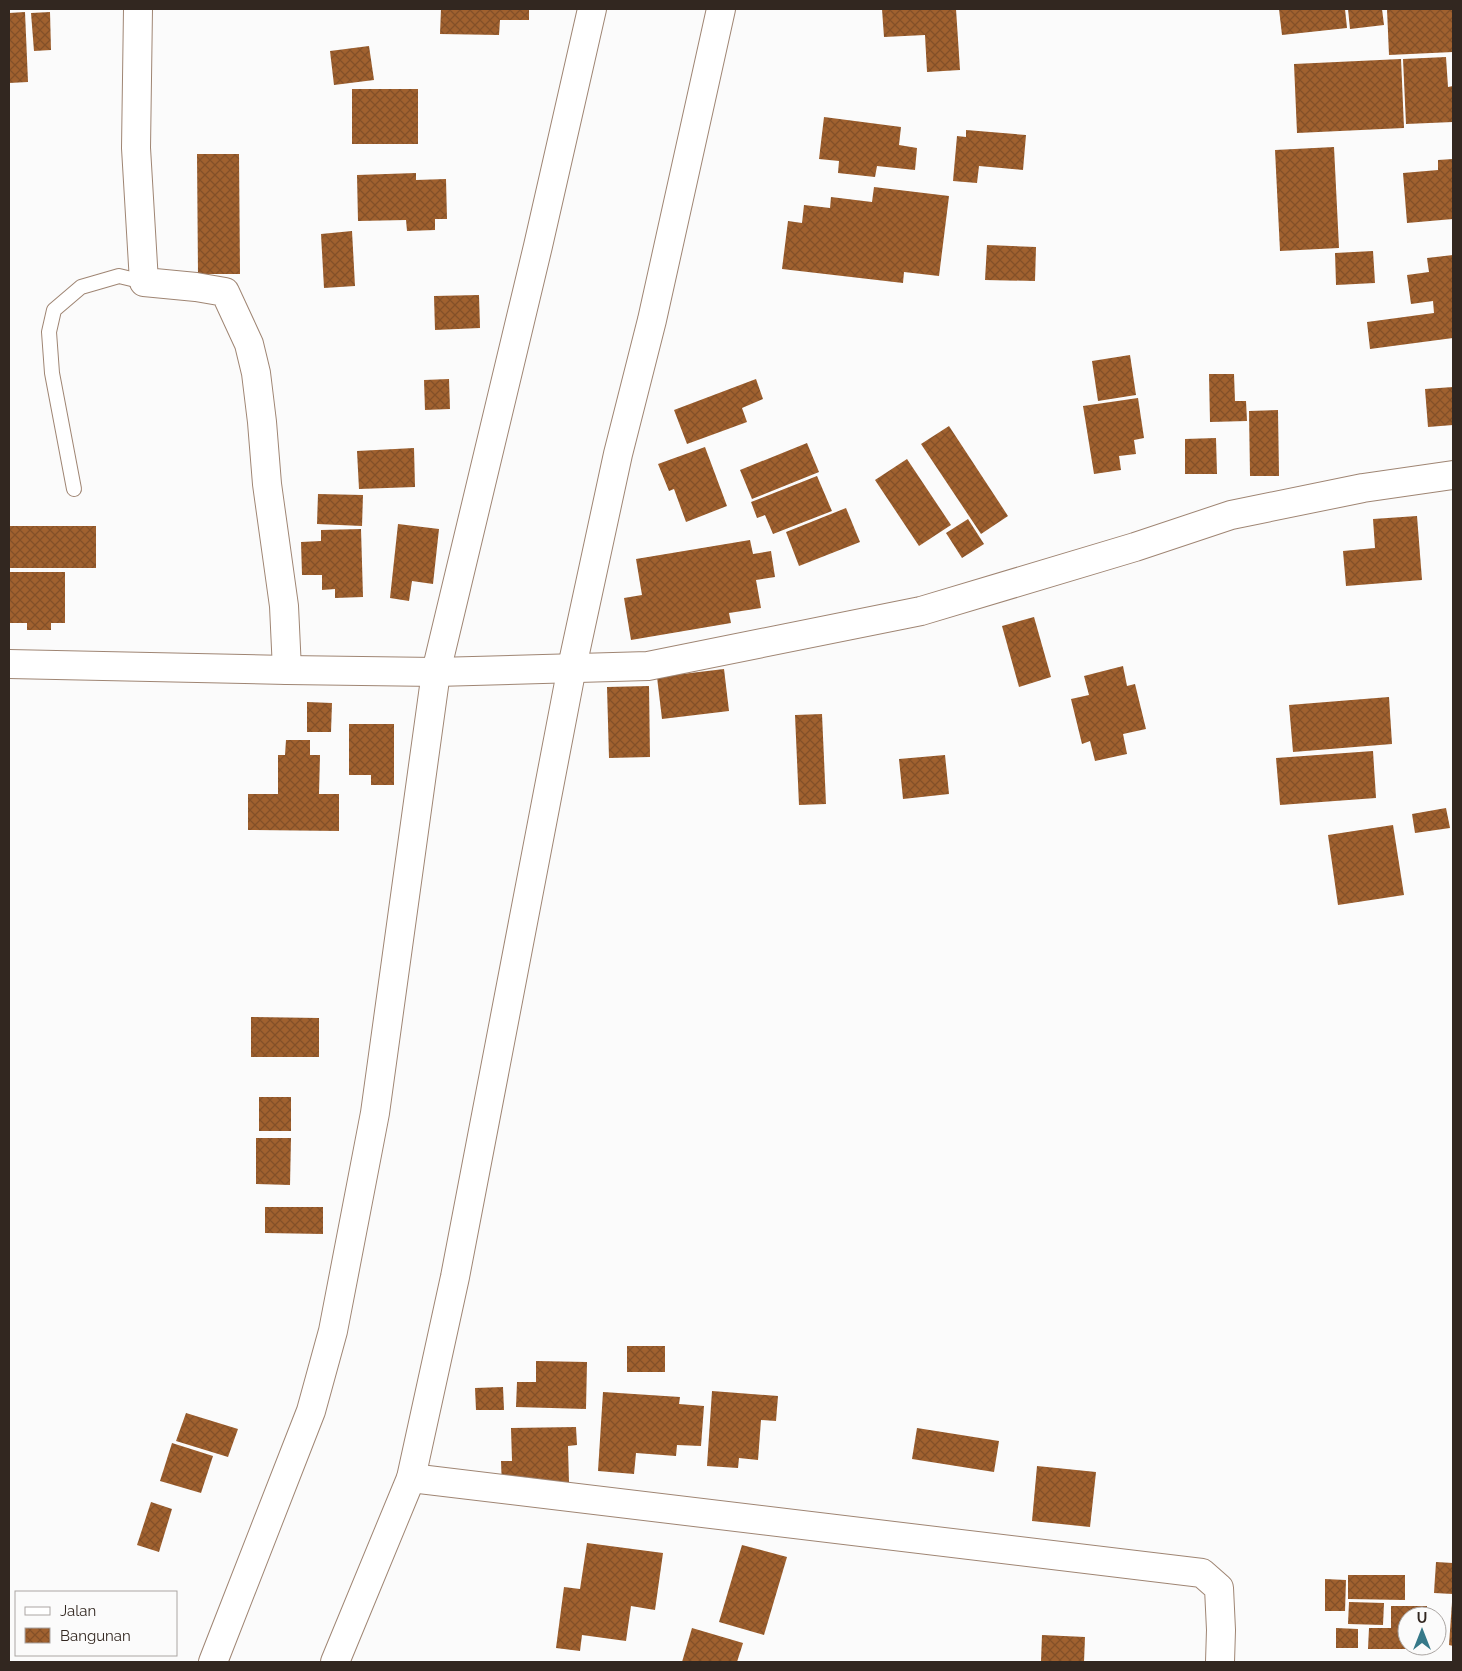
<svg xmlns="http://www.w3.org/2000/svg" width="1462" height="1671" font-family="Raleway,sans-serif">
<defs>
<pattern id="building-cross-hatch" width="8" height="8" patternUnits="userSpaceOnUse" patternTransform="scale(1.25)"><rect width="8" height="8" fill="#a0612f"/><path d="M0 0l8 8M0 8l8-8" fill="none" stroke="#835028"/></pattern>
</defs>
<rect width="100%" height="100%" fill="#fbfbfb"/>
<g fill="url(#building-cross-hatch)">
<path d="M441 9H529V20H500L499 35 440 34Z"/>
<path d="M882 9H956L960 70 927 72 925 35 884 37Z"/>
<path d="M1279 9H1345L1347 28 1282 35Z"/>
<path d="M1348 9H1382L1384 25 1350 29Z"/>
<path d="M1387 9H1452L1453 52 1389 55Z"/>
<path d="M25 12 28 82 9 83V13Z"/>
<path d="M50 12 51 50 34 51 31 13Z"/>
<path d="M369 46 374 80 334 85 330 51Z"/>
<path d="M1446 57 1448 87 1453 86V122L1406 124 1403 59Z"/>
<path d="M1401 59 1404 128 1297 133 1294 64Z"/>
<rect x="352" y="89" width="66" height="55"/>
<path d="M824 117 901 127 899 145 917 148 915 170 877 166 875 177 838 173 839 161 819 159Z"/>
<path d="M966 130 1026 135 1023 170 979 166 977 183 953 181 957 136 966 137Z"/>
<path d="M1334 147 1339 248 1280 251 1275 150Z"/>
<path d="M197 154H239L240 274H198Z"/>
<path d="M1453 159V219L1407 223 1403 173 1438 170V160Z"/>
<path d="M416 173V180L446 179 447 219H435V230L407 231 406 220 358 221 357 175Z"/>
<path d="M874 187 949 196 939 276 904 272 903 283 782 269 788 221 802 223 804 205 830 208 831 197 872 202Z"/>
<path d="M352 231 355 286 324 288 321 234Z"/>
<path d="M987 245 1036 247 1035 281 985 280Z"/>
<path d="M1373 251 1375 283 1336 285 1335 253Z"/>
<path d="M1453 255V338L1370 349 1367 322 1434 313 1433 301 1411 304 1407 275 1429 272 1427 258Z"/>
<path d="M479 295 480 328 435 330 434 296Z"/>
<path d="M1130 355 1136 395 1098 401 1092 361Z"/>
<path d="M1209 374H1234L1235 401H1246L1247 421 1210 422Z"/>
<path d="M449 379 450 409 425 410 424 380Z"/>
<path d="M756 379 763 399 742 408 747 422 687 444 674 410Z"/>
<path d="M1453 387V425L1428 427 1425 389Z"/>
<path d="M1138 398 1144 438 1134 440 1136 454 1119 456 1121 470 1094 474 1083 406Z"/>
<path d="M1278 410 1279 476H1250L1249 411Z"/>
<path d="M949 426 1008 516 981 534 921 444Z"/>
<path d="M1216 438 1217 474H1185V439Z"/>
<path d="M807 443 819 472 752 499 740 470Z"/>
<path d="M705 447 727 506 686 522 674 489 669 491 658 464Z"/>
<path d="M414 448 415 487 359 489 357 451Z"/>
<path d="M907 459 951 525 919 546 875 480Z"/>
<path d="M817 476 832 511 773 534 765 515 757 518 751 502Z"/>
<path d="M318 494 363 495 362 526 317 524Z"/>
<path d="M846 508 860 542 799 566 786 532Z"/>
<path d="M1417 516 1422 580 1346 586 1343 551 1375 548 1373 519Z"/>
<path d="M968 519 984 544 962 558 946 533Z"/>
<path d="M398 524 439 529 433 584 412 581 409 601 390 598Z"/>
<rect x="9" y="526" width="87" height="42"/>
<path d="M361 529 363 597 335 598V589L322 590V575H302L301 542 321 541V530Z"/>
<path d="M750 540 753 554 771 551 775 577 756 580 761 608 729 613 731 623 631 640 624 598 642 595 636 559Z"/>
<path d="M9 572H65V623H51V630H27V623H9Z"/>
<path d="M1034 617 1051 677 1019 687 1002 626Z"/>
<path d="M1123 666 1127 686 1135 684 1146 729 1123 734 1127 754 1095 761 1090 741 1082 744 1071 699 1089 695 1084 676Z"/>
<path d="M724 669 729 711 662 719 657 677Z"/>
<path d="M649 686 650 757 609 758 607 687Z"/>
<path d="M1389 697 1392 744 1293 752 1289 705Z"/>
<path d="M307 702 332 703 331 732H307Z"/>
<path d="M822 714 826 804 799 805 795 715Z"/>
<path d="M349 724H394V785H371V775H349Z"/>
<path d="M286 740H310V755H320L319 794H339V831L248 830V794H278V755H285Z"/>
<path d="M1373 751 1376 798 1280 805 1276 758Z"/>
<path d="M945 755 949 794 903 799 899 759Z"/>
<path d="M1446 808 1450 828 1415 833 1412 814Z"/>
<path d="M1393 825 1404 895 1338 905 1328 835Z"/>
<path d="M251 1017 319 1018V1057H251Z"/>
<rect x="259" y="1097" width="32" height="34"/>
<path d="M256 1138H291L290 1185 256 1184Z"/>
<path d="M265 1207H323V1234L265 1233Z"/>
<rect x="627" y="1346" width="38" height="26"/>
<path d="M536 1361 587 1362 586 1409 516 1407 517 1382H536Z"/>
<path d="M503 1387 504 1410H476L475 1388Z"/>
<path d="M712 1391 778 1396 776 1421 761 1420 758 1460 739 1458 738 1468 707 1466Z"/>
<path d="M603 1392 680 1397 679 1404 704 1406 701 1446 677 1445 676 1456 636 1453 634 1474 598 1471Z"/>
<path d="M186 1413 238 1429 228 1457 176 1441Z"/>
<path d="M576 1427 577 1445 568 1446 569 1483 519 1484 502 1488 501 1461H512L511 1428Z"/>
<path d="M917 1428 999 1441 994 1472 912 1459Z"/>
<path d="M172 1443 213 1456 201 1493 160 1481Z"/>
<path d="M1037 1466 1096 1472 1090 1527 1032 1521Z"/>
<path d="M151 1502 172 1509 159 1552 137 1545Z"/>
<path d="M587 1543 663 1553 655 1610 631 1606 626 1641 582 1635 580 1651 556 1648 564 1587 580 1589Z"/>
<path d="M742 1545 787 1557 764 1635 719 1622Z"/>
<path d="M1436 1562 1453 1563V1594L1434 1593Z"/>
<path d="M1348 1575H1405V1600L1348 1599Z"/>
<path d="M1325 1579 1346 1580 1345 1611H1325Z"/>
<path d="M1349 1602 1384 1603 1383 1625 1348 1624Z"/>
<path d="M1452 1602H1453V1646L1449 1645Z"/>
<path d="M1391 1606H1427V1616H1407V1646H1426V1649H1368L1369 1628H1391Z"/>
<path d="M692 1628 743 1643 737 1662H682Z"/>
<path d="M1336 1628 1358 1629V1648H1336Z"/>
<path d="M1042 1635 1085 1637 1084 1662H1041Z"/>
</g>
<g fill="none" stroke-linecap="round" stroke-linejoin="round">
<defs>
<path id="lane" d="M74 489 52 373 49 332 54 310 81 287 119 276 144 282"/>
<g id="street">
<path d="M138 9 136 148 144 282 196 287 225 292 249 344 256 373 262 422 267 484 284 606 287 670"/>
<path d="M411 1478 1202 1573 1219 1588 1221 1630 1220 1662"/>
</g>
<path id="secondary" d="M9 664 287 670 436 672 648 666 921 611 1135 547 1231 515 1363 488 1453 475"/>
<g id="highway">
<path d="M213 1662 311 1411 333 1331 375 1113 436 672 538 246 592 9"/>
<path d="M335 1662 411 1478 455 1277 572 667 618 454 652 320 721 9"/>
</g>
</defs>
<use href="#lane" stroke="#9f8573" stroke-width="16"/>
<use href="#street" stroke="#9f8573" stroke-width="30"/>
<use href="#secondary" stroke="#9f8573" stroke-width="30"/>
<use href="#highway" stroke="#9f8573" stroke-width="30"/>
<use href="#lane" stroke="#fff" stroke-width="14"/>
<use href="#street" stroke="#fff" stroke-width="28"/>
<use href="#secondary" stroke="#fff" stroke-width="28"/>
<use href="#highway" stroke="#fff" stroke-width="28"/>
</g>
<rect width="1462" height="1671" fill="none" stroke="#322720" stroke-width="20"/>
<rect x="15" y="1591" width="162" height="65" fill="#fbfbfb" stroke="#aba6a3"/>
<rect x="25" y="1607" width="25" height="8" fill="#ffffff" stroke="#aba6a3"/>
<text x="60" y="1616" font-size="15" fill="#322720">Jalan</text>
<rect x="25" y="1628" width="25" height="15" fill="url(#building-cross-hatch)" stroke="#aba6a3"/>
<text x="60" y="1641" font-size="15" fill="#322720">Bangunan</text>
<g transform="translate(1422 1631)"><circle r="24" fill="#fbfbfb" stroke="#aba6a3"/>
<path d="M0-4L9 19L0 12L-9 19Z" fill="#367989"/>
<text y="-8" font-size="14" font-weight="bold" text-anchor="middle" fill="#322720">U</text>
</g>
</svg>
